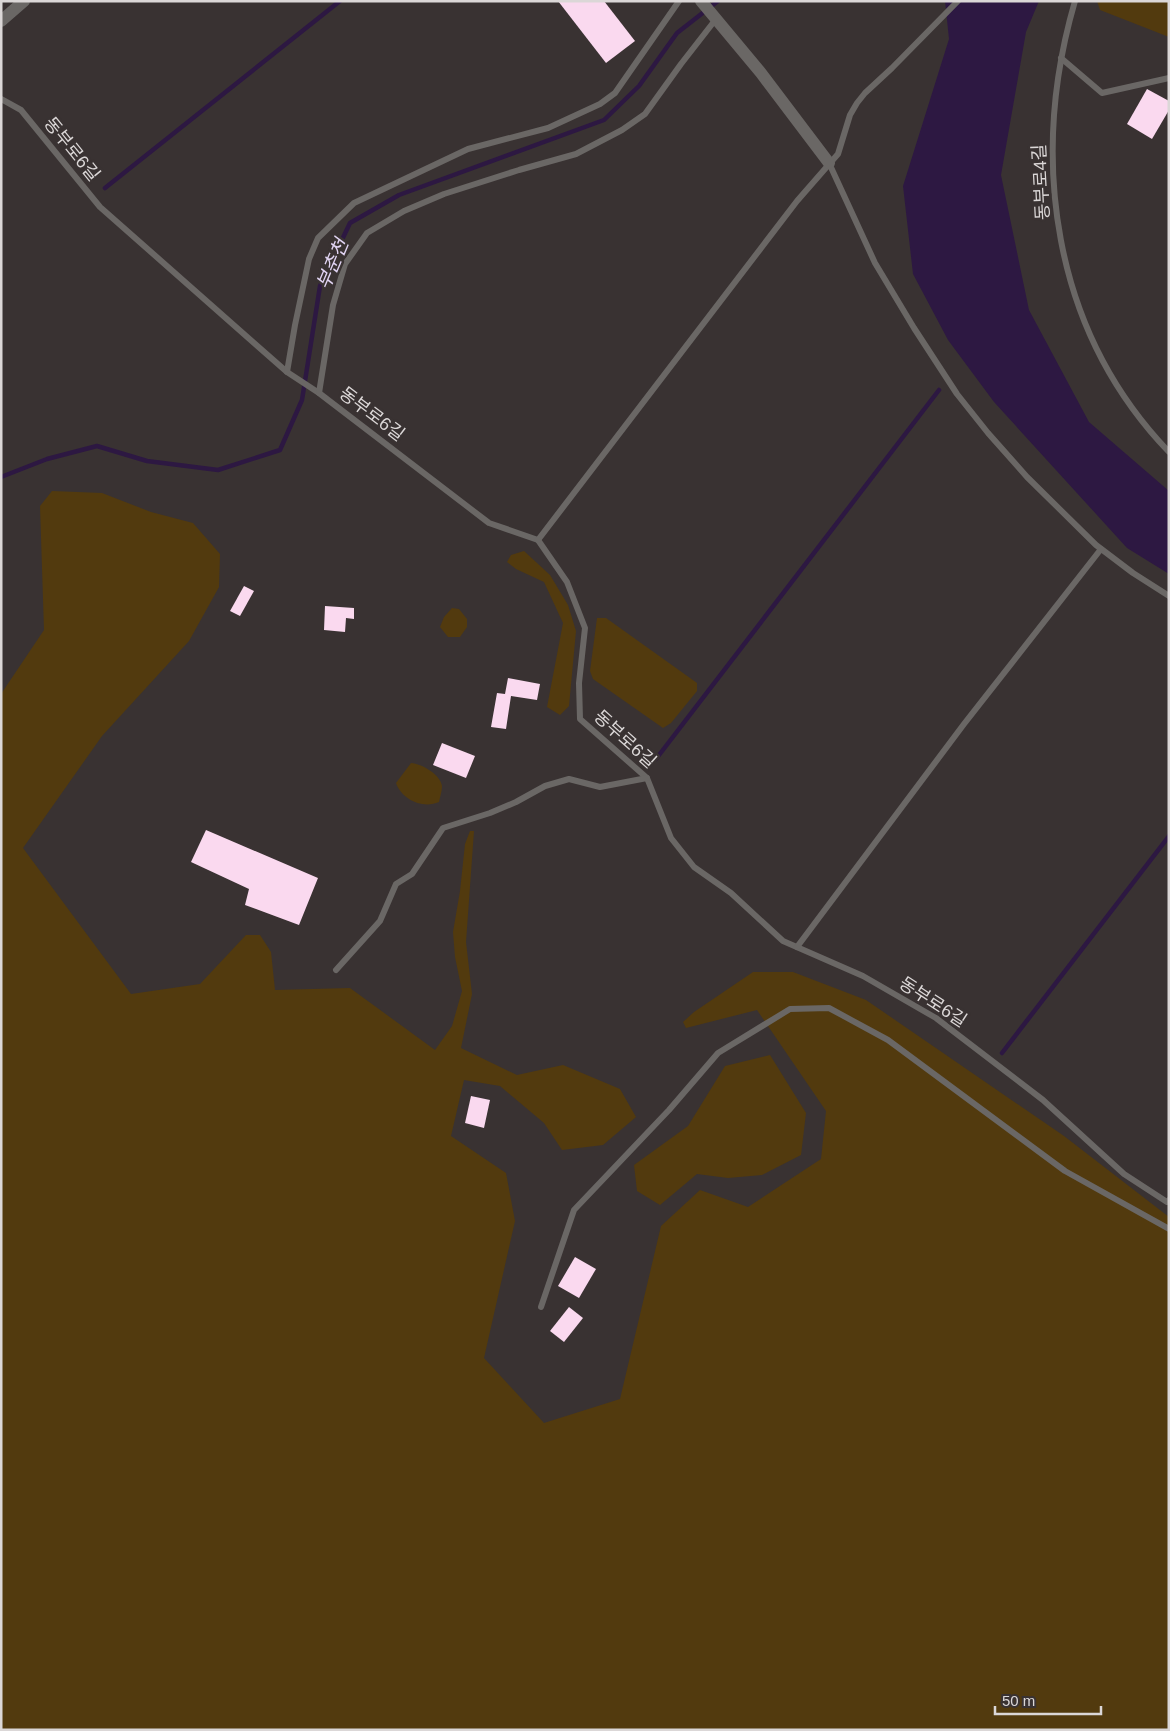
<svg xmlns="http://www.w3.org/2000/svg" width="1170" height="1731" font-family="Helvetica,'Noto Sans KR',sans-serif">
<rect width="100%" height="100%" fill="#393232"/>
<g fill="#523a0e">
<path d="M1097 1H1169V37L1100 10Z"/>
<path d="M52 491 102 493 151 512 193 523 220 554 219 587 189 641 102 736 23 848 131 994 200 984 246 935H260L271 952 275 990 350 988 435 1050 452 1026 462 991 455 957 453 932 460 891 465 844 470 831H474L466 942 472 994 461 1048 517 1075 563 1065 620 1089 636 1117 603 1145 562 1150 544 1123 500 1086 464 1080 451 1136 506 1173 515 1221 484 1358 544 1423 620 1399 661 1226 700 1190 748 1207 821 1159 826 1111 757 1010 686 1028 683 1022 694 1012 753 972H793L866 1000 1064 1136 1169 1217V1730H1V694L44 630 40 506Z"/>
<path d="M524 551 550 575 568 605 576 631 569 706 560 715 547 707 563 623 544 582 516 569 507 562 511 555Z"/>
<path d="M452 608 459 609 467 619V627L460 637H448L440 627 444 617Z"/>
<path d="M597 618H606L697 683V691L671 723 663 728 593 679 590 671Z"/>
<path d="M411 763C422 764 440 774 442 786 442 791 440 797 439 802 423 809 402 800 396 783Z"/>
<path d="M770 1055 806 1113 801 1155 762 1175 728 1178 697 1174 660 1205 637 1191 634 1165 688 1126 725 1066Z"/>
</g>
<path fill="#2d1842" d="M945 1H1039L1026 32 1001 175 1029 310 1089 422 1169 491V574L1127 548 994 402 948 340 913 274 903 186 949 39Z"/>
<g fill="none" stroke-linecap="round" stroke-linejoin="round">
<g stroke="#2d1842" stroke-width="4.5">
<path d="M105 188 340 1"/>
<path d="M1 477 47 459 97 446 147 461 218 470 280 450 302 400 320 286 350 223 399 195 604 120 639 86 677 33 718 1"/>
<path d="M656 759 939 390"/>
<path d="M1002 1053 1169 836"/>
</g>
</g>
<g fill="#fad9ef">
<path d="M558 1H604L635 41 606 63Z"/>
<path d="M1147 89 1169 101V110L1152 139 1127 124Z"/>
<path d="M244 586 254 591 240 616 230 611Z"/>
<path d="M325 606 354 608V619L346 618 345 632 324 630Z"/>
<path d="M508 678 540 684 537 700 511 696 506 729 491 727 497 693 505 694Z"/>
<path d="M442 743 475 756 466 778 433 765Z"/>
<path d="M206 830 318 878 299 925 245 905 249 889 191 862Z"/>
<path d="M471 1096 490 1100 484 1128 465 1123Z"/>
<path d="M575 1257 596 1269 579 1298 558 1286Z"/>
<path d="M569 1307 583 1318 564 1342 550 1331Z"/>
</g>
<g fill="none" stroke-linecap="round" stroke-linejoin="round">
<g stroke="#6a6765" stroke-width="6">
<path d="M1075 1C1029 159 1052 330 1169 452"/>
<path d="M1061 58 1102 93 1169 78"/>
<path d="M1 99 21 110 100 207 287 372 319 393 489 523 538 540 567 582 585 628 579 683 580 719 647 778 671 838 694 867 731 893 783 941 863 976 936 1018 1043 1100 1124 1174 1167 1202 1169 1200"/>
<path d="M829 163 875 263 914 328 957 394 988 433 1027 477 1096 545 1133 573 1169 596"/>
<path d="M287 372 295 325 309 259 318 238 354 203 468 149 548 128 600 104 615 93 679 1"/>
<path d="M319 393 333 305 345 264 367 233 404 211 444 194 519 170 576 154 622 130 645 114 681 64 716 19"/>
<path d="M538 540 797 201 838 154 850 115 857 103 865 93 892 68 958 1"/>
<path d="M797 947 964 724 1101 549"/>
<path d="M336 970 380 921 396 884 412 874 443 828 490 813 516 802 545 786 569 779 600 787 647 778"/>
<path d="M541 1307 574 1210 669 1110 718 1053 790 1009 829 1008 888 1040 1065 1171 1169 1229"/>
</g>
<path stroke="#6a6765" stroke-width="12" d="M701 1 761 73 829 163"/>
<path stroke="#6a6765" stroke-width="12" d="M1 21 24 1"/>
</g>
<g text-anchor="middle" stroke-width="5" stroke-linejoin="round" paint-order="stroke">
<g font-size="18" fill="#dbd7d7" stroke="#393232">
<text transform="translate(72 149) rotate(51)" y="6">동부로6길</text>
<text transform="translate(1041 182) rotate(-93)" y="6">동부로4길</text>
<text transform="translate(372 414) rotate(37)" y="6">동부로6길</text>
<text transform="translate(625 739) rotate(42)" y="6">동부로6길</text>
<text transform="translate(933 1002) rotate(33)" y="6">동부로6길</text>
</g>
<g font-size="19" font-style="italic" fill="#e2d5f4" stroke="#393232">
<text transform="translate(332 264) rotate(-67)" y="7">부춘천</text>
</g>
</g>
<rect width="1170" height="1731" fill="none" stroke="#dbd7d7" stroke-width="5"/>
<path d="M995 1706v8h106v-8" fill="none" stroke="#dbd7d7" stroke-width="2.5"/>
<text x="1002" y="1706" font-size="15" fill="#dbd7d7" stroke="#393232" stroke-width="4" paint-order="stroke">50 m</text>
</svg>
